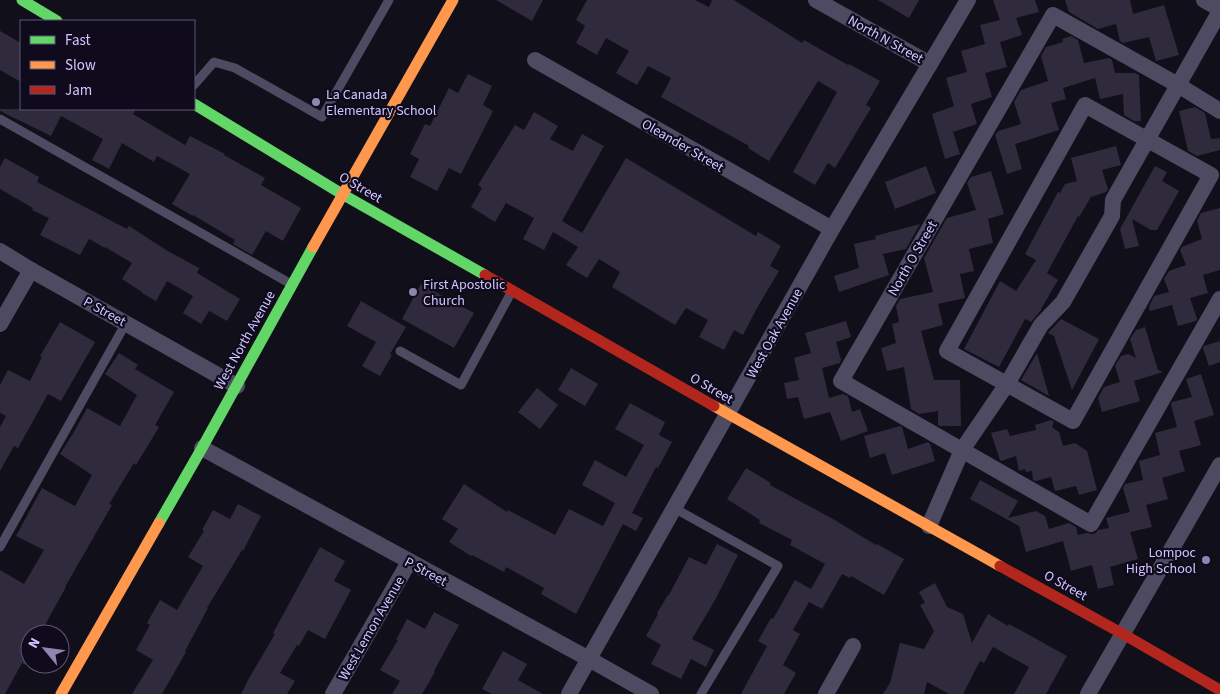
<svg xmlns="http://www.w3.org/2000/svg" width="1220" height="694" font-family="'Source Sans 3',sans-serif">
<rect width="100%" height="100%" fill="#110f19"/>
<g fill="#2f2b3c">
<path d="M496 0H543L532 21Z"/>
<path d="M587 0H695L709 7 712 0H734L802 43 804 40 848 65 849 64 880 81 866 105 871 108 835 168 828 163 815 185 793 172 837 92 818 81 769 161 748 148 749 146 661 97 671 78 648 66 637 85 616 73 629 51 606 38 597 55 576 43 585 26 576 20Z"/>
<path d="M878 0H919L909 18Z"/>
<path d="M993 0H1035L1039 12 1016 18 1022 35 1000 42 1007 67 985 73 992 97 971 104 977 124 953 132 960 154 945 159 932 114 954 106 946 78 967 72 961 51 985 44 980 25 1000 20Z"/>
<path d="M1065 0H1130L1133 14 1164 5 1179 55 1156 61 1149 37 1123 43 1120 41 1116 24 1098 29 1069 12Z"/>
<path d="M0 31 21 43V82L0 70Z"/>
<path d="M1071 36 1078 40 1084 63 1109 58 1112 60 1115 73H1135L1139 75 1141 121H1134L1124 115 1123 94 1100 99 1095 78 1063 88 1066 99 1051 103 1059 130 1015 144 1022 169 1007 174 995 135 998 131 1021 124 1014 102 1021 90 1048 81 1041 56 1046 47 1063 42 1062 39Z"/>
<path d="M468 74 492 86 483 105 493 111 461 174 449 168 437 191 410 177 419 159 410 154 425 124 430 126 449 88 458 93Z"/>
<path d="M1195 107 1205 113 1211 139 1220 138V150L1197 156 1188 151 1179 111Z"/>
<path d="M0 109H136L133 114 185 145 190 136 225 154 224 155 265 178 261 185 301 208 283 241 266 231 252 255 233 244 235 240 193 215V216L172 204 190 174 157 156 154 162 122 143 109 169 92 160 103 139 61 116 51 136 0 111Z"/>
<path d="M534 112 558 126 550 139 573 151 582 134 604 146 562 221 582 233 626 158 756 236 758 232 781 246 770 266 779 271 757 308 743 335 734 330 724 350 699 337 708 320 686 308 675 325 612 287 620 272 599 259 587 278 566 265 578 247 553 232 544 250 523 239 534 218 506 203 495 222 471 207 482 188 478 185 515 125 524 130Z"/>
<path d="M1116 146 1121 165 1102 170 1108 189 1106 192 1091 197 1079 217 1078 216 1047 273 1058 280 1041 309H1042L1031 322 1025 319 999 367 964 349 1000 281 1016 291 1036 260 1025 254 1058 192 1060 193 1065 184 1077 181 1071 158Z"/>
<path d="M5 158 39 177 37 182 127 229 129 226 166 250 199 268 197 273 240 299 227 321 209 311 201 324 183 313 193 296 167 281 156 301 142 293V292L122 279 132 263 105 247V248L89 239 80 255 40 235 49 218 32 210 33 208 0 189V167Z"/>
<path d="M926 166 936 193 895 209 885 182Z"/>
<path d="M1155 166 1167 172 1162 181 1179 191 1157 230H1151L1132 219 1139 246 1125 249 1120 229Z"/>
<path d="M991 171 1004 214 988 219 993 243 969 249 974 271 960 274 965 298 938 304 943 325 921 331 934 380H960L961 426H940L938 425V411L919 414 911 409 904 367 887 371 881 348 896 343 892 324 899 322 896 306 900 299 933 292 924 258 947 218 976 210 967 183 971 177Z"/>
<path d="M1220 208V270L1203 275 1208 293 1190 298 1197 319 1196 321 1178 326 1172 305 1150 311 1149 307 1154 296 1169 292 1164 279 1169 271 1186 265 1180 250 1182 247 1202 239 1197 221 1201 213Z"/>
<path d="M920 224 906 249 883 254 889 275 839 292 834 276 859 268 854 244 876 239 875 236Z"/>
<path d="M421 284 474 313 454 348 402 319Z"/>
<path d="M361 301 406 327 390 354 392 355 380 376 362 366 376 342 347 326Z"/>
<path d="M1061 319 1099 339 1072 390 1054 336 1048 333Z"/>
<path d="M846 321 851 337 836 342 841 360 840 363 822 368 829 398 843 394 848 396 852 412 860 409 868 431 841 441 830 412 804 419 798 397 787 399 784 383 799 380 794 358 811 353 805 333Z"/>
<path d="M60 322 95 342 61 401 48 394 18 448 14 446 0 471V427L6 416 0 413V385L8 370 30 381 42 357 40 356Z"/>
<path d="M1145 327 1158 370 1163 372 1134 381 1140 401 1102 412 1098 398 1104 387 1120 382 1115 366 1121 356 1128 354 1136 358 1130 339 1136 330Z"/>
<path d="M1220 341V362L1209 366 1203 348 1204 346Z"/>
<path d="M119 353 138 365 135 369 174 392 155 425 159 427 136 465 134 463 109 504 112 505 65 587H66L40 634H30V655L25 665 22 663 5 694H0V570L24 584 44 550 16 536 42 488 75 506 92 475 60 454 74 432 87 408 120 426 137 395 105 374Z"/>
<path d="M1037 353 1049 396 1021 380Z"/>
<path d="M571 368 598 384 585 406 558 390Z"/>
<path d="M1201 374 1214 415 1194 421 1201 445 1179 451 1185 471 1162 478 1168 499 1146 505 1152 527 1130 532 1138 559 1110 567 1114 585 1098 589 1092 565 1071 571 1063 541 1026 552 1019 526 970 499 980 480 1018 501 1008 518 1036 511 1045 516 1049 529 1069 523 1076 527 1078 535 1087 533 1092 534 1096 533 1098 530 1109 528 1106 518 1130 512 1123 488 1125 484 1143 480 1139 461 1160 455 1155 433 1177 427 1171 405 1172 402 1192 397 1186 379Z"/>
<path d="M537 388 558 405 540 429 518 412Z"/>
<path d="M630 403 665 422 659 435 672 442 658 468 656 467 632 513 643 518 636 531 623 524 576 614 541 594 544 588 506 567 504 572 472 555 471 556 449 542 458 529 442 519 464 484 507 512 508 510 555 535 569 509 603 526 615 503 582 485 595 460 626 477 644 445 615 429Z"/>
<path d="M1051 420 1054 422 1052 427 1059 432 1063 446 1075 443 1087 451 1097 490 1079 495 1076 486 1055 491 1051 477 1036 481 1033 480 1032 471 1026 472 1025 469 1019 471 1016 456 1001 461 1000 460 991 433 1007 429 1010 436 1036 430 1035 425Z"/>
<path d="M900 426 902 427 908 449 928 442 930 444 935 461 892 475 885 453 870 458 864 436Z"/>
<path d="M746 468 771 483 770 485 833 519 876 545 877 544 904 559 884 595 851 576 850 578 842 574 822 609 809 602 793 630 800 634 783 665 796 673 784 694H741L767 646 758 641 771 618 773 619 795 580 811 589 825 564 790 545 792 540 759 523 760 520 727 499Z"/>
<path d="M238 504 261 516 243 551 242 550 207 608H208L185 651 186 652 162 694H132L153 660 136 650 150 625 147 623 160 600 177 610 203 566 188 557 204 531 202 530 213 510 230 519Z"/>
<path d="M717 544 738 555 715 600 692 639 714 650 706 667 691 659 681 679 651 664 661 645 646 636 658 614 657 613 668 595H669L689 557 706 565Z"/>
<path d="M320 547 345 561 334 581 351 590 325 639 308 630 299 646 297 645 280 673 295 681 287 694H241L248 680 275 634 273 633Z"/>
<path d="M935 583 947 607 963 614 972 643 988 614 1008 626 1009 624 1067 656 1046 694H1014L1029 667 993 647 984 663 980 661 963 694H949L927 682 924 694H883L890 683 900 643 924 649 934 631 920 605 925 603 919 592Z"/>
<path d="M434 612 459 625 434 671 435 672 422 694H392L400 681 380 670 398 640H396L407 619 425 629Z"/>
<path d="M503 651 527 664 518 680 543 694H492L482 689Z"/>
</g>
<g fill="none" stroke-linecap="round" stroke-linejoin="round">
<g stroke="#4d4a62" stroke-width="9">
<path d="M194 85 214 62 235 68 322 117 389 0"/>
<path d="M0 119 291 284"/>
<path d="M400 351 461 385 512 291"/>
<path d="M674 508 778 566 701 694"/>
<path d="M0 547 126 323"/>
</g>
<g stroke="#4d4a62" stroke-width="16">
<path d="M816 0 930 64"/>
<path d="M1204 0 1220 9"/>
<path d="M535 60 832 229"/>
<path d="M1085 105 1211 175 1073 421 947 351Z"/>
<path d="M1220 111 1178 85 1053 15 841 381 1091 524 1220 299"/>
<path d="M0 251 31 270 237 386"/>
<path d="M0 324 31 270"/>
<path d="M202 448 589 659 651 694"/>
<path d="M929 526 962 450 1007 384 1041 325 1063 302 1112 216 1113 200 1220 11"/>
<path d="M333 694 409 562"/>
<path d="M569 694 832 229 968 0"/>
<path d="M826 694 853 646"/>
<path d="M1088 694 1220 465"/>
</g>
<g stroke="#63d668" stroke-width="11">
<path d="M22 0 57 21"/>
<path d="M194 104 342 194 485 275"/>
<path d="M159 523 202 448 313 247"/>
</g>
<g stroke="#ff974d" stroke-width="11">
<path d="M313 247 453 0"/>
<path d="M714 406 1000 566"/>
<path d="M61 694 159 523"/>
</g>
<g stroke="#b3261e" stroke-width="11">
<path d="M485 275 714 406"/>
<path d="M1000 566 1123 634 1220 690"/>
</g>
</g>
<g fill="#8e86ae" stroke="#0f0b1d" stroke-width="2">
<circle cx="316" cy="102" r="5"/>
<circle cx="413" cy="292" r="5"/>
<circle cx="1206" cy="560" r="5"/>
</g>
<g text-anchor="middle" stroke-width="4.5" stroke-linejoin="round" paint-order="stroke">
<g font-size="14" fill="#d1c6ff" stroke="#0f0b1d">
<text transform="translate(886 39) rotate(29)" y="5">North N Street</text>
<text transform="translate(683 145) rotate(30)" y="5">Oleander Street</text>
<text transform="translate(361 187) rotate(30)" y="5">O Street</text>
<text transform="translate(912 258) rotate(-60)" y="5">North O Street</text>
<text transform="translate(105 311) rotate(29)" y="5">P Street</text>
<text transform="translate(774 333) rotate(-61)" y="5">West Oak Avenue</text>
<text transform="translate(244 340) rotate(-61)" y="5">West North Avenue</text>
<text transform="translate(712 388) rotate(30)" y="5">O Street</text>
<text transform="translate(426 571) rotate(28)" y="5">P Street</text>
<text transform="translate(1066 585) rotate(29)" y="5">O Street</text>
<text transform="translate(371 628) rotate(-60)" y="5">West Lemon Avenue</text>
</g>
<g font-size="14" fill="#d1c6ff" stroke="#0f0b1d" text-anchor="start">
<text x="326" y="99">La Canada<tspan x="326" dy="16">Elementary School</tspan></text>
<text x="423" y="289">First Apostolic<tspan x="423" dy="16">Church</tspan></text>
<text x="1196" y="557" text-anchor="end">Lompoc<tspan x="1196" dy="16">High School</tspan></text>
</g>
</g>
<rect x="20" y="20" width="175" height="90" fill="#0f0b1d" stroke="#5d5677"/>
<rect x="30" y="36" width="25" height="8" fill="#63d668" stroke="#5d5677"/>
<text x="65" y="45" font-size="15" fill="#d1c6ff">Fast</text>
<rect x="30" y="61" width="25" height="8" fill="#ff974d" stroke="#5d5677"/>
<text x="65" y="70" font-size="15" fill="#d1c6ff">Slow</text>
<rect x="30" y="86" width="25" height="8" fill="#b3261e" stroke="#5d5677"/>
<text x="65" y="95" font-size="15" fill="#d1c6ff">Jam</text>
<g transform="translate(45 649) rotate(299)"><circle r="24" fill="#0f0b1d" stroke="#5d5677"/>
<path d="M0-4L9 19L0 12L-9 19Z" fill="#8e86ae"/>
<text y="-8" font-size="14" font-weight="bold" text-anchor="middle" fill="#d1c6ff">N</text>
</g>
</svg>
